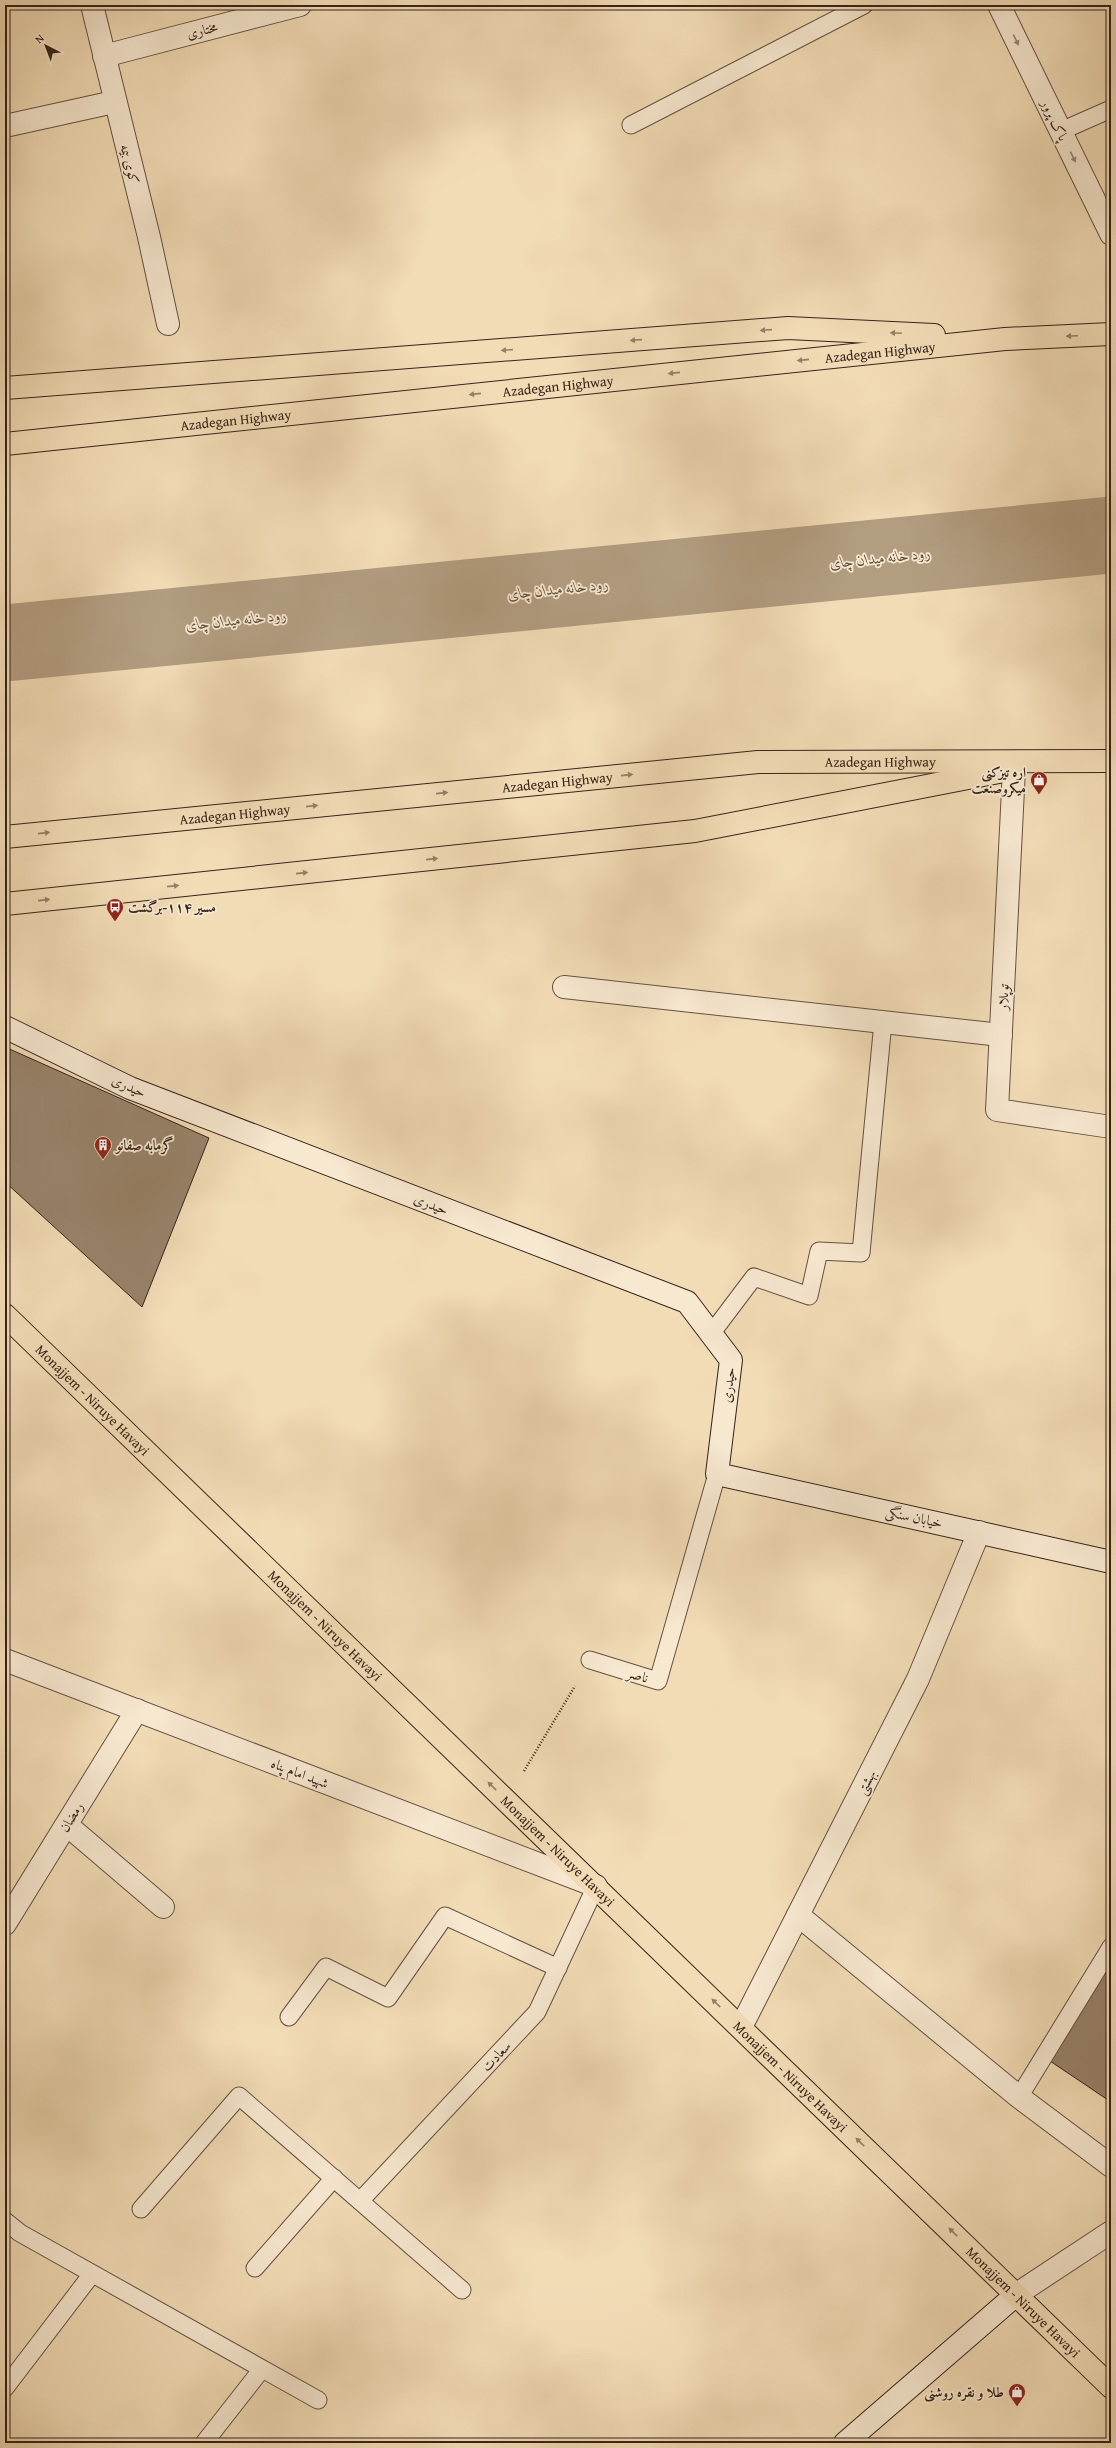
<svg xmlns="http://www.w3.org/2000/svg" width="1116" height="2448" font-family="'Gentium Book Plus',Amiri,serif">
<rect width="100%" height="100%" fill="#f2dcb6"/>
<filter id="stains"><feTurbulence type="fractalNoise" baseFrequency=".005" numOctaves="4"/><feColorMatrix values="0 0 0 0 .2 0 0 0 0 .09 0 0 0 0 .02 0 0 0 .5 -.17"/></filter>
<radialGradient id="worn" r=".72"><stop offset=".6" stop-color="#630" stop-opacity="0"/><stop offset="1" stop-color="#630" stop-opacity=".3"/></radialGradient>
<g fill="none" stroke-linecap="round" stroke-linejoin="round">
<path stroke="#b29d81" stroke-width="77" d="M5 643 1111 535"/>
</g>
<g fill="#98836b" stroke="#36231a">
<path d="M5 1047 209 1138 142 1307 5 1182Z"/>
<path d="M1111 1960V2102L1050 2061Z"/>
</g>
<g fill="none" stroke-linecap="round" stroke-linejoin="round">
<defs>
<g id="lane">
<path d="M631 125 864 5"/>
<path d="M1061 131 1111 109"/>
<path d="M711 1334 754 1277 809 1296 819 1251 861 1253 883 1022"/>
<path d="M590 1660 658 1681 717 1474"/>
<path d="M289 2017 326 1967 388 1998 445 1916 558 1968"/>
<path d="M1019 2097 1111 1947"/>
<path d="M360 2201 537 2012 596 1886"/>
<path d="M141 2209 239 2096 462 2290"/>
<path d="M5 2221 20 2233 318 2400"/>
<path d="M255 2268 334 2178"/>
<path d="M5 2388 92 2274"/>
<path d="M204 2443 262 2369"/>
</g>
<g id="street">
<path d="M92 5 149 237 168 324"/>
<path d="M999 5 1111 234"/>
<path d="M104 56 300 5"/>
<path d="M5 126 114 102"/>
<path d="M1014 769 997 1110 1111 1127"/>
<path d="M564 987 1001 1035"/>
<path d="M5 1660 596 1886"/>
<path d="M67 1825 163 1907"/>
<path d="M798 1915 1019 2097 1111 2166"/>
<path d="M5 1924 137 1710"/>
<path d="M741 2027 918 1679 979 1532"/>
<path d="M1017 2294 1111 2232"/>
</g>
<g id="secondary">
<path d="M5 1027 130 1088 687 1302 731 1360 717 1474 1111 1562"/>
<path d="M845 2443 1017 2294"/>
</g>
<g id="primary">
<path id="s1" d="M5 1315 1111 2387"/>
</g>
<g id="highway">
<path d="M5 388 788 328 934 335"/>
<path id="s2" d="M5 444 1005 339 1111 334"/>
<path id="s3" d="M5 837 758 762 1111 761"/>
<path d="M5 904 695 831 1004 771"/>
</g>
</defs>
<use href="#lane" stroke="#655141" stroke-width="19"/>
<use href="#street" stroke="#655141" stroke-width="24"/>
<use href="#secondary" stroke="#36231a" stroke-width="24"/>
<use href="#primary" stroke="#36231a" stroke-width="24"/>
<use href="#highway" stroke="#36231a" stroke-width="24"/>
<path stroke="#36231a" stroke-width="2.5" stroke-dasharray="1 2" stroke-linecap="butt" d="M524 1771 575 1686"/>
<use href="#lane" stroke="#f7e8d0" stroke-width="17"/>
<use href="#street" stroke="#f7e8d0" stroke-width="22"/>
<use href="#secondary" stroke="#f7e8d0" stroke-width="22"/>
<use href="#primary" stroke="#f2dcb6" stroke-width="22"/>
<use href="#highway" stroke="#f2dcb6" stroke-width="22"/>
</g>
<defs><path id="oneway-solid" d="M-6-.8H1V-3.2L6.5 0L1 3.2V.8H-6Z"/></defs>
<g fill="#968675">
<use href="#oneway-solid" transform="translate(1016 40) rotate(64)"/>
<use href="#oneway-solid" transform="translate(1073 157) rotate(64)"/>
</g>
<g fill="#948068">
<use href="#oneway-solid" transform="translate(766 330) rotate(176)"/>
<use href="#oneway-solid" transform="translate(896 333) rotate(-177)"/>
<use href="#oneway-solid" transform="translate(1072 336) rotate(178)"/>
<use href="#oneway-solid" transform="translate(636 340) rotate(176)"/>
<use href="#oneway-solid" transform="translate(507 350) rotate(176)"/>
<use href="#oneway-solid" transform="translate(803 360) rotate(174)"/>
<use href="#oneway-solid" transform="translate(674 373) rotate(174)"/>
<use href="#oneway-solid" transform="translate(475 394) rotate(174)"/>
<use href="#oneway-solid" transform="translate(627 775) rotate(-6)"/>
<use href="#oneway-solid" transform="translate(442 793) rotate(-6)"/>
<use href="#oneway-solid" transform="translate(312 806) rotate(-6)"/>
<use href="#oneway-solid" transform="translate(44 833) rotate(-6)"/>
<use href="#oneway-solid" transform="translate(432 859) rotate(-6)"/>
<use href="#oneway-solid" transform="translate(302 873) rotate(-6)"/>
<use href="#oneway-solid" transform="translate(173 886) rotate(-6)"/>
<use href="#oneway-solid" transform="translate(44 900) rotate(-6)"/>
<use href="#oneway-solid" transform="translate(492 1786) rotate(-136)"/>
<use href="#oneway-solid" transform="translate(716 2003) rotate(-136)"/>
<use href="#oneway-solid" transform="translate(860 2142) rotate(-136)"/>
<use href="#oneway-solid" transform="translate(953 2232) rotate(-136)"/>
</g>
<defs>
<symbol id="shop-pin" viewBox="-11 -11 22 30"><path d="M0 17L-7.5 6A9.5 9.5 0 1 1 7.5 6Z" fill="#8f2418" stroke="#f7e8d0"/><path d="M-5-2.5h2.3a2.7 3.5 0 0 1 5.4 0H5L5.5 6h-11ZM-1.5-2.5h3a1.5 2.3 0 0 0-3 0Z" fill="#fff"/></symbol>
<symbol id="bus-pin" viewBox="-11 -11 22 30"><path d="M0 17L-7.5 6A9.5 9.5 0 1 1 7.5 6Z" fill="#8f2418" stroke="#f7e8d0"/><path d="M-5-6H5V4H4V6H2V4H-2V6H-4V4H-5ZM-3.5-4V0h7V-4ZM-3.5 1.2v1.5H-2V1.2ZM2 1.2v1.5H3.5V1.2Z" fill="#fff"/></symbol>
<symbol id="building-pin" viewBox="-11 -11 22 30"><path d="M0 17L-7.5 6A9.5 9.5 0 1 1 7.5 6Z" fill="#8f2418" stroke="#f7e8d0"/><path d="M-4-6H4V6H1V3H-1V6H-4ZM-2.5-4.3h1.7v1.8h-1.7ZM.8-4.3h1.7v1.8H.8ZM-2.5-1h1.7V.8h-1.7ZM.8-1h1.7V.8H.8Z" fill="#fff"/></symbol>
</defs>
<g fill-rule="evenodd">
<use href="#shop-pin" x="1029" y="770" width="20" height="27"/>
<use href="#bus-pin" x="105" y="897" width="20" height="27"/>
<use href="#building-pin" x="93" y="1135" width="20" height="27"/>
<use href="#shop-pin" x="1007" y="2382" width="20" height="27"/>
</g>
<g text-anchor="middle" stroke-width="3.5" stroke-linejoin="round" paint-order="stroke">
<g font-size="14" fill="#36231a" stroke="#f7e8d0">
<text transform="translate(202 30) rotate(-14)" y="5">مختاری</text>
<text transform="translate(1055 120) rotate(64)" y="5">پاک پرور</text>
<text transform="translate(130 164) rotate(76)" y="5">کوی بیمه</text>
<text dy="5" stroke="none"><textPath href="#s2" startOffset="880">Azadegan Highway</textPath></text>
<text dy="5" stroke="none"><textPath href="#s2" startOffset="556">Azadegan Highway</textPath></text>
<text dy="5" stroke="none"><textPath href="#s2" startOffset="232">Azadegan Highway</textPath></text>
<text dy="5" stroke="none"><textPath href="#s3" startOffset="879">Azadegan Highway</textPath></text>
<text dy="5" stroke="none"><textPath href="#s3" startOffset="555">Azadegan Highway</textPath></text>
<text dy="5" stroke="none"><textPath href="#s3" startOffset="231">Azadegan Highway</textPath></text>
<text transform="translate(1003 997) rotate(-87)" y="5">توپلار</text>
<text transform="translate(129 1086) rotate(24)" y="5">حیدری</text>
<text transform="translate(431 1204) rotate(21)" y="5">حیدری</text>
<text transform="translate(728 1385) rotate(-83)" y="5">حیدری</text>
<text dy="5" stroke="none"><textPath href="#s1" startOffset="122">Monajjem - Niruye Havayi</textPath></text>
<text transform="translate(914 1517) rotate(12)" y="5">خیابان سنگی</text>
<text dy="5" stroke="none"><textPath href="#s1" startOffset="446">Monajjem - Niruye Havayi</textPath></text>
<text transform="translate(638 1675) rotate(17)" y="5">ناصر</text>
<text transform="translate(300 1773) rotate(21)" y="5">شهید امام پناه</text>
<text transform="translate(866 1782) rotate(-63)" y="5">بهشتی</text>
<text transform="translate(71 1817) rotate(-58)" y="5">رمضان</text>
<text dy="5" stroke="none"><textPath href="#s1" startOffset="770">Monajjem - Niruye Havayi</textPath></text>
<text transform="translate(496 2056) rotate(-47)" y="5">سعادت</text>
<text dy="5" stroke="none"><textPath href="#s1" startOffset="1094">Monajjem - Niruye Havayi</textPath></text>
<text dy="5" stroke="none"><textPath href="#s1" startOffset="1418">Monajjem - Niruye Havayi</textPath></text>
</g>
<g font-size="14" font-weight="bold" fill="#36231a" stroke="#f7e8d0" text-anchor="end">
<text x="1026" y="777">اره تیزکنی<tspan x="1026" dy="16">میکروصنعت</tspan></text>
<text x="128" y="912" text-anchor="start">مسیر ۱۱۴-برگشت</text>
<text x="116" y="1150" text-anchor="start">گرمابه صفانو</text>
<text x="1004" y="2397">طلا و نقره روشنی</text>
</g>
<g font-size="15" font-style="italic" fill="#614e3e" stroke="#f7e8d0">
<text transform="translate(880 558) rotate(-6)" y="5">رود خانه میدان چای</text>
<text transform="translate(558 589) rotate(-6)" y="5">رود خانه میدان چای</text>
<text transform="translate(236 620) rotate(-6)" y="5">رود خانه میدان چای</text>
</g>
</g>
<rect width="1116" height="2448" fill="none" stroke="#f2dcb6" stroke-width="20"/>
<rect x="6" y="6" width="1104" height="2436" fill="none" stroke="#36231a" stroke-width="2"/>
<rect x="10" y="10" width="1096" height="2428" fill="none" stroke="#36231a"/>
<g transform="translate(46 46) rotate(318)" stroke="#f7e8d0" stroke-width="3" paint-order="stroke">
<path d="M0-3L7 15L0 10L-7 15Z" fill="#36231a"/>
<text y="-6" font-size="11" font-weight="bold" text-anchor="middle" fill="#36231a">N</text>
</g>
<rect width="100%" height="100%" filter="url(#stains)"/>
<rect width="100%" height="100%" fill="url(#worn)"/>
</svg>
